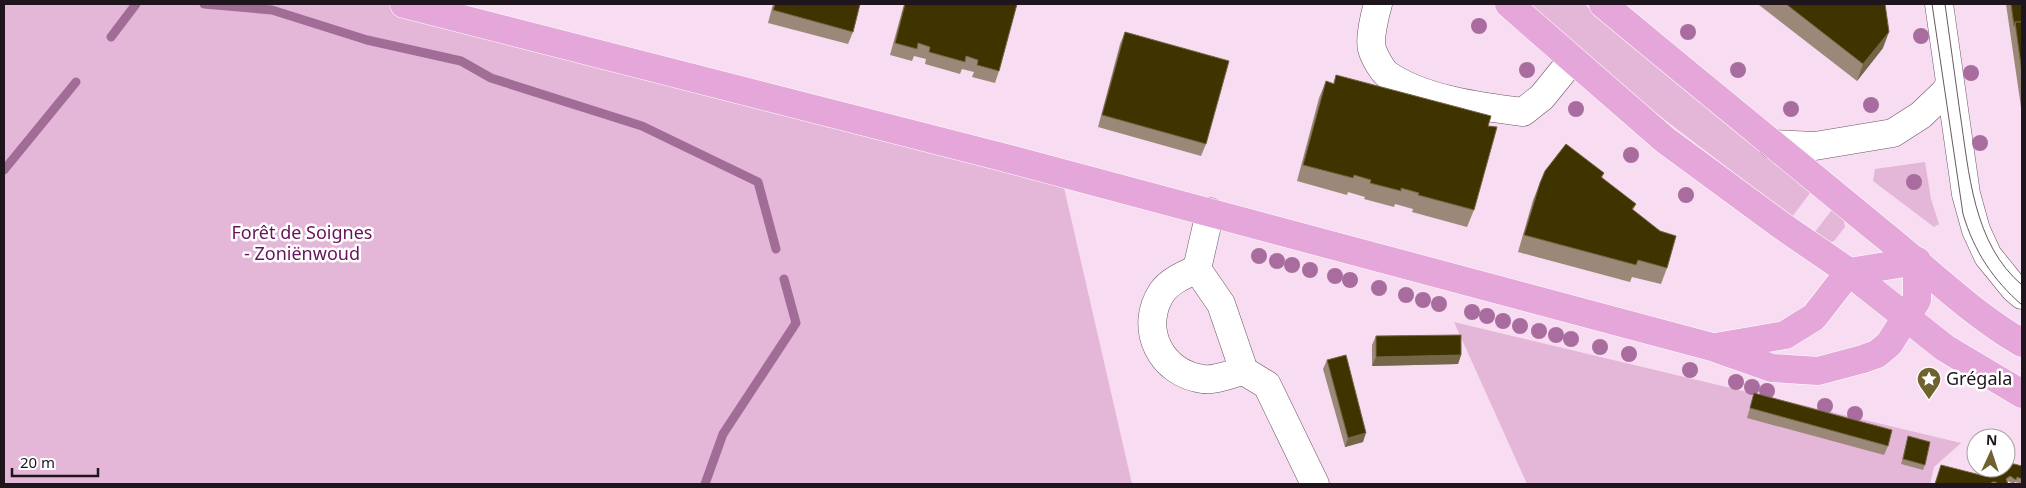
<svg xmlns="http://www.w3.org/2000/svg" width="2026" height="488" font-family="'Noto Sans',sans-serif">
<rect width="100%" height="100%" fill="#f8dcf1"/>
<g fill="#e4b7d9">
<path d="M4 4H410L1062 179 1132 484H4Z"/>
<path d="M1527 4H1584L1810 193 1792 217 1618 84Z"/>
<path d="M1925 162 1931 199 1939 224 1934 227 1873 181 1875 169Z"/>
<path d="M1832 210 1844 221 1845 227 1834 241 1827 243 1814 233Z"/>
<path d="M1454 322 1961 443 1934 467 1930 484H1527Z"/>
</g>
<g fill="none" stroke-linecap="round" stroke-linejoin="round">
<g stroke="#a16c95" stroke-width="9">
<path d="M204 4 272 10 367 40 461 61 491 78 642 126 758 182 776 249"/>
<path d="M111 37 136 4"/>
<path d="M4 170 76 82"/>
<path d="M705 484 723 434 796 323 784 279"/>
</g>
<defs>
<g id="minor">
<path d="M1378 4C1375 14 1369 39 1372 49 1374 56 1382 71 1388 75 1422 99 1482 107 1523 112L1542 97 1572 60"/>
<path d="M1939 4 1966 194 1976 230 1988 256 2014 288 2022 295"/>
<path d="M1772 144 1815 146 1893 133 1921 115 1945 92 1950 84"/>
<path d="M1197 269 1221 304 1244 371 1267 385 1315 484"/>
<path d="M1197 269C1184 275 1170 281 1162 292 1138 328 1161 374 1203 379 1215 381 1232 373 1244 371"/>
<path d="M1197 269 1210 212"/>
</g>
<g id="major">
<path d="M404 4 998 156 1712 347 1772 368 1818 371 1863 359 1877 354 1889 344 1917 300V261"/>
<path d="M1509 4 1665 140 1782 226 1849 272 1945 348 2022 394"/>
<path d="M1603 4C1694 80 1787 155 1879 231 1927 269 1969 312 2022 343"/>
<path d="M1849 272 1917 261"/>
<path d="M1716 347 1785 335 1814 317 1849 272"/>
</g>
</defs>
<use href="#minor" stroke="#6c5566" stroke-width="29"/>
<use href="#major" stroke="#fff" stroke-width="29"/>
<use href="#minor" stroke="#fff" stroke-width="28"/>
<use href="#major" stroke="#e5a6d9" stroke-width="28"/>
<g stroke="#685863" stroke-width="1">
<path d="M1932 4 1963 214C1974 251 1993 280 2022 305"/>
<path d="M1945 4C1950 40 1955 77 1960 113 1969 172 1973 244 2022 285"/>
</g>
</g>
<g fill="#a86d9e">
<circle cx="1479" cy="26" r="8"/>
<circle cx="1688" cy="32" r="8"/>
<circle cx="1921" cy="36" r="8"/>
<circle cx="1527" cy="70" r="8"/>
<circle cx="1738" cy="70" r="8"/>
<circle cx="1971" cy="73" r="8"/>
<circle cx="1871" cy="105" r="8"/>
<circle cx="1576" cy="109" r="8"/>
<circle cx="1791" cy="109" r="8"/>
<circle cx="1980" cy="143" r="8"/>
<circle cx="1631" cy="155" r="8"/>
<circle cx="1914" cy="182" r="8"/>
<circle cx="1686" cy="195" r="8"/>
<circle cx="1259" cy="256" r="8"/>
<circle cx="1277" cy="261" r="8"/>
<circle cx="1292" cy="265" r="8"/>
<circle cx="1310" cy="270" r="8"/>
<circle cx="1335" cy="276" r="8"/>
<circle cx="1350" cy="280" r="8"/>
<circle cx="1379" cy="288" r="8"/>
<circle cx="1406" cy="295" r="8"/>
<circle cx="1423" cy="300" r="8"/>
<circle cx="1439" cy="304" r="8"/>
<circle cx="1472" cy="312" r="8"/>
<circle cx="1487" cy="316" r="8"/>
<circle cx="1503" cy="321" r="8"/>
<circle cx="1520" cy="326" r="8"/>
<circle cx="1539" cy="331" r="8"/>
<circle cx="1556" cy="335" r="8"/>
<circle cx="1571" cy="339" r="8"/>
<circle cx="1600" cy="347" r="8"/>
<circle cx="1629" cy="354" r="8"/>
<circle cx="1690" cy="370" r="8"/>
<circle cx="1736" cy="382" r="8"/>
<circle cx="1752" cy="387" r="8"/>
<circle cx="1767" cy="391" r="8"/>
<circle cx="1825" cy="406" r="8"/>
<circle cx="1855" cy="414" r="8"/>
</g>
<g fill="#9c8878">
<path d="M773 4H860L853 32 848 44 768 23Z"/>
<path d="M904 4H1017L999 71 995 83 972 77 974 72 962 69 960 74 925 64 926 59 914 56 912 61 890 55Z"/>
<path d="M1760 4H1885L1883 48 1857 81 1759 5Z"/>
<path d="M2006 4H2022V116L2020 100Z"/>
<path d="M1125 32 1206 144 1201 156 1098 127 1120 44Z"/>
<path d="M1336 75 1488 126 1474 210 1467 227 1412 212 1413 209 1395 204 1394 207 1364 199 1365 197 1348 192 1347 195 1297 181 1319 98 1326 81 1333 84Z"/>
<path d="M1604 173 1602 178 1636 204 1633 210 1667 268 1661 284 1632 277 1630 282 1518 252 1533 200 1540 183Z"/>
<path d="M1376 336 1461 355 1458 364 1372 366V345Z"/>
<path d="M1327 360 1363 442 1345 447 1323 369Z"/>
<path d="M1754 393 1888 446 1884 455 1747 418Z"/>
<path d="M1908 436 1925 465 1923 470 1901 464Z"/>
<path d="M1941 465 1984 476 1995 477 2022 466V484L2015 482 2014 484H2013L2008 481 2007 482 2008 484H1935Z"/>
</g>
<g fill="#766648">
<path d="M1889 32 1883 48 1857 81 1863 64Z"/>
<path d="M1461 355 1458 364 1372 366 1376 357Z"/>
<path d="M1366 433 1363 442 1345 447 1348 438Z"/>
</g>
<g fill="#3f3400" stroke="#766648">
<path d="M775 4H860L853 32 773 10Z"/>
<path d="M905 4H1017L999 71 977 65 978 60 966 56 965 62 929 52 930 47 918 43 917 49 895 43Z"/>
<path d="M1786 4H1885L1889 32 1863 64Z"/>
<path d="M2011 4H2022V22H2015L2014 26Z"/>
<path d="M2015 22H2022V73Z"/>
<path d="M1125 32 1229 61 1206 144 1102 115Z"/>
<path d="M1336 75 1491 116 1488 126 1497 127 1474 210 1418 195 1419 193 1401 188V191L1370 183 1371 180 1354 175 1353 178 1303 165 1326 81 1334 84Z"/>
<path d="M1566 144 1604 173 1601 177 1636 204 1632 209 1660 231 1676 236 1667 268 1638 260 1636 265 1524 235 1540 183 1545 171Z"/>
<path d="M1461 335V355L1376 357V336Z"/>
<path d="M1346 355 1366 433 1348 438 1327 360Z"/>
<path d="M1754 393 1892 430 1888 446 1750 408Z"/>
<path d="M1908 436 1930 442 1925 465 1903 459Z"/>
<path d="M2010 463 2022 466V479L2017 477 2016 480 2010 476 2006 479 2008 484H1997L1996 482H1992L1991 484H1935L1941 465 1984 476V474L1995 477 2004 473Z"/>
</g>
<defs>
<symbol id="sight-pin" viewBox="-11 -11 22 30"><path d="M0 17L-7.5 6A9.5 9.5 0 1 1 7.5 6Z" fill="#6e622f" stroke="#fff"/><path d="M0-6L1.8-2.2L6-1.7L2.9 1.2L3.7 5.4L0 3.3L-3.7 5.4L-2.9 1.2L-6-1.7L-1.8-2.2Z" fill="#fff"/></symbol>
</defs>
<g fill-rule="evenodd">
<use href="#sight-pin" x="1915" y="365" width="28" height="38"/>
</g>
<g text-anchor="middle" stroke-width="5" stroke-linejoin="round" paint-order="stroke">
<g font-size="18" fill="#67125b" stroke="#fff">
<text x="302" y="239">Forêt de Soignes<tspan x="302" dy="21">- Zoniënwoud</tspan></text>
</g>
<g font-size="18" fill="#1f151c" stroke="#fff" text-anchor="start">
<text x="1946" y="385">Grégala</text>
</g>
</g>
<rect width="2026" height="488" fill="none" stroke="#1f151c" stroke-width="10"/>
<g transform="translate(1991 453) rotate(3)"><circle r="24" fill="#ffffff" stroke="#a5a1a4"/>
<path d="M0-4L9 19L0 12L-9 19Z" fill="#6e622f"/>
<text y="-8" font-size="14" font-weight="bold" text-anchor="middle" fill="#1f151c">N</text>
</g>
<path d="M12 468v8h86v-8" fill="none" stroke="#1f151c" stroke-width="2.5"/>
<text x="20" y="468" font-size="15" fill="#1f151c" stroke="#ffffff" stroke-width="4" paint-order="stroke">20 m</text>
</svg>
